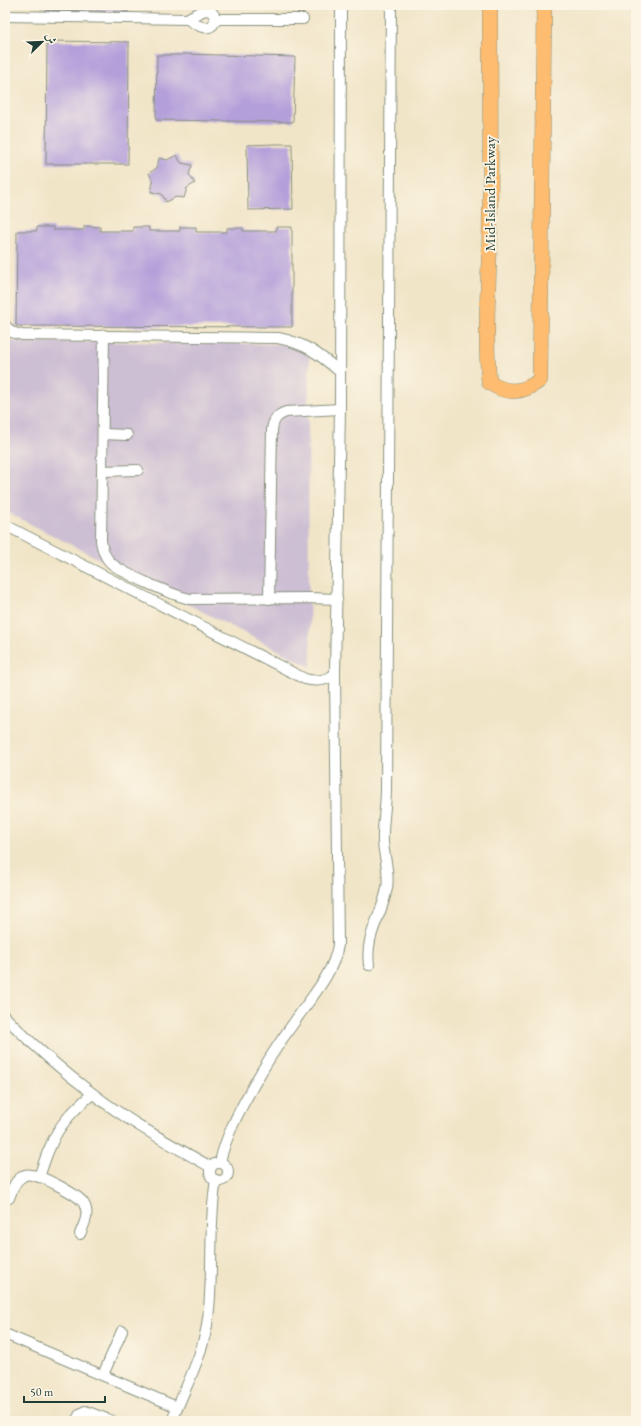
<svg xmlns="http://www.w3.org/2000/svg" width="641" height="1426" font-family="'EB Garamond',Amiri,serif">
<rect width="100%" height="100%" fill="#fcf5e5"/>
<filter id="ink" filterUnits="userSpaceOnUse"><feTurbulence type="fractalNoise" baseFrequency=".025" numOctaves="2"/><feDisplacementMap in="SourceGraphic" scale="8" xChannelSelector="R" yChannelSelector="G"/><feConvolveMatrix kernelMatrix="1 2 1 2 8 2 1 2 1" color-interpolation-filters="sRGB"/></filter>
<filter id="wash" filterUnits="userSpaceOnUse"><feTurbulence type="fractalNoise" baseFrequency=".012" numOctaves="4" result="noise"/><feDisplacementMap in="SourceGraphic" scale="16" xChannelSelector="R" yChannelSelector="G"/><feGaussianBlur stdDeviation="0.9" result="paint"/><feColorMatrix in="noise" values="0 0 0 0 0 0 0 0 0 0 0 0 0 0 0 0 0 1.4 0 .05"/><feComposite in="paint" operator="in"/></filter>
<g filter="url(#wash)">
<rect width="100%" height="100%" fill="#f1e5c8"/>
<path fill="#ccbed3" d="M5 341 286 344 310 354 308 410 309 598 311 667 5 511Z"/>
<g id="blocks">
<g fill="#b39fda">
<path d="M46 5H128V12L46 10Z"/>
<path d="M47 41 129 42 128 164H46Z"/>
<path d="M182 54 295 57 293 122 156 120 157 55H182Z"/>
<path d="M274 144H292L293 209 248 210 247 145Z"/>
<path d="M177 155 181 163 192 165 189 175 195 183 187 188 184 198 176 197 166 202 162 194 151 192 153 182 149 173 157 168 159 158 167 160Z"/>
<path d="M84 226 100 227V231H133V227H149V231H180V227H196V232H227V228H243V231H276V227H292V327L16 326 17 231H37V227H53V230H84Z"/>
</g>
</g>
</g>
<g filter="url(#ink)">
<use href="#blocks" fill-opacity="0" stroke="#88917e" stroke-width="1"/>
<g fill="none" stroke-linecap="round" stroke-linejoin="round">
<defs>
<g id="minor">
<path d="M205 10 211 11 214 15 215 22C208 33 197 25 189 20L190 17Z"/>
<path d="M5 16 188 19"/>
<path d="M216 19H303"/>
<path d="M5 325 11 332 22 335 278 338C305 343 319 354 339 371"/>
<path d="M104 335 101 541C102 548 104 555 109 561 118 572 175 596 190 599L309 598 337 599"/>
<path d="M103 434 127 435"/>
<path d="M102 471 138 470"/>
<path d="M5 525 305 679C316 682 326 681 335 674"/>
<path d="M269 599 272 430C273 420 277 415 286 412L340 409"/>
<path d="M369 965C365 933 382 917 387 888 390 872 384 858 383 842 382 825 386 807 386 790L391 5"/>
<path d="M5 1017C32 1044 61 1070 92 1093 129 1122 170 1144 211 1167"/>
<path d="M220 1162C226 1136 238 1113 251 1090 264 1066 279 1043 295 1021 311 997 333 975 338 945L335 674 340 409 341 5"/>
<circle cx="219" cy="1172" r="9"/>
<path d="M39 1177C43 1166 46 1155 51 1145 59 1124 76 1108 92 1094"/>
<path d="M9 1198C12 1191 14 1181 22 1177 24 1175 27 1174 31 1175 40 1175 80 1195 84 1204 90 1214 84 1224 80 1234"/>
<path d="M5 1334 177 1407"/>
<path d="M103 1375 122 1331"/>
<path d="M76 1421 80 1414 85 1411 112 1421"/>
<path d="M172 1421C185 1387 204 1354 208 1318 214 1272 208 1226 216 1180"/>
</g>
<path id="highway" d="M490 5C490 75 491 145 490 215 490 271 484 327 489 382 506 395 524 393 540 380L544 5"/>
</defs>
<use href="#minor" stroke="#88917e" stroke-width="12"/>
<use href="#highway" stroke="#88917e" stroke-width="16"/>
<use href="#minor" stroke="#fff" stroke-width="10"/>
<use href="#highway" stroke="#fdbc70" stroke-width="15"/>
</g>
</g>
<g text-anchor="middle" stroke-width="3.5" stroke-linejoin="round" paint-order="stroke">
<g font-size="15" fill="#1f3d34" stroke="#fcf5e5">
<text transform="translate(490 194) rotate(-90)" y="5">Mid-Island Parkway</text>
</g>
</g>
<rect width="641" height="1426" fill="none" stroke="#fcf5e5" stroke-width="20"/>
<g transform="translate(42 42) rotate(67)" stroke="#fcf5e5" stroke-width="3" paint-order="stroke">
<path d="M0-3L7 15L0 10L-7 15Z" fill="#1f3d34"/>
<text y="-6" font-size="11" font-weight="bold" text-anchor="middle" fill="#1f3d34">ش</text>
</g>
<path d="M24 1396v6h81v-6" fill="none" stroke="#1f3d34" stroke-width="2"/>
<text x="30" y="1396" font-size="12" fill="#1f3d34" stroke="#fcf5e5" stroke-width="3" paint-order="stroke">50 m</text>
</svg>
